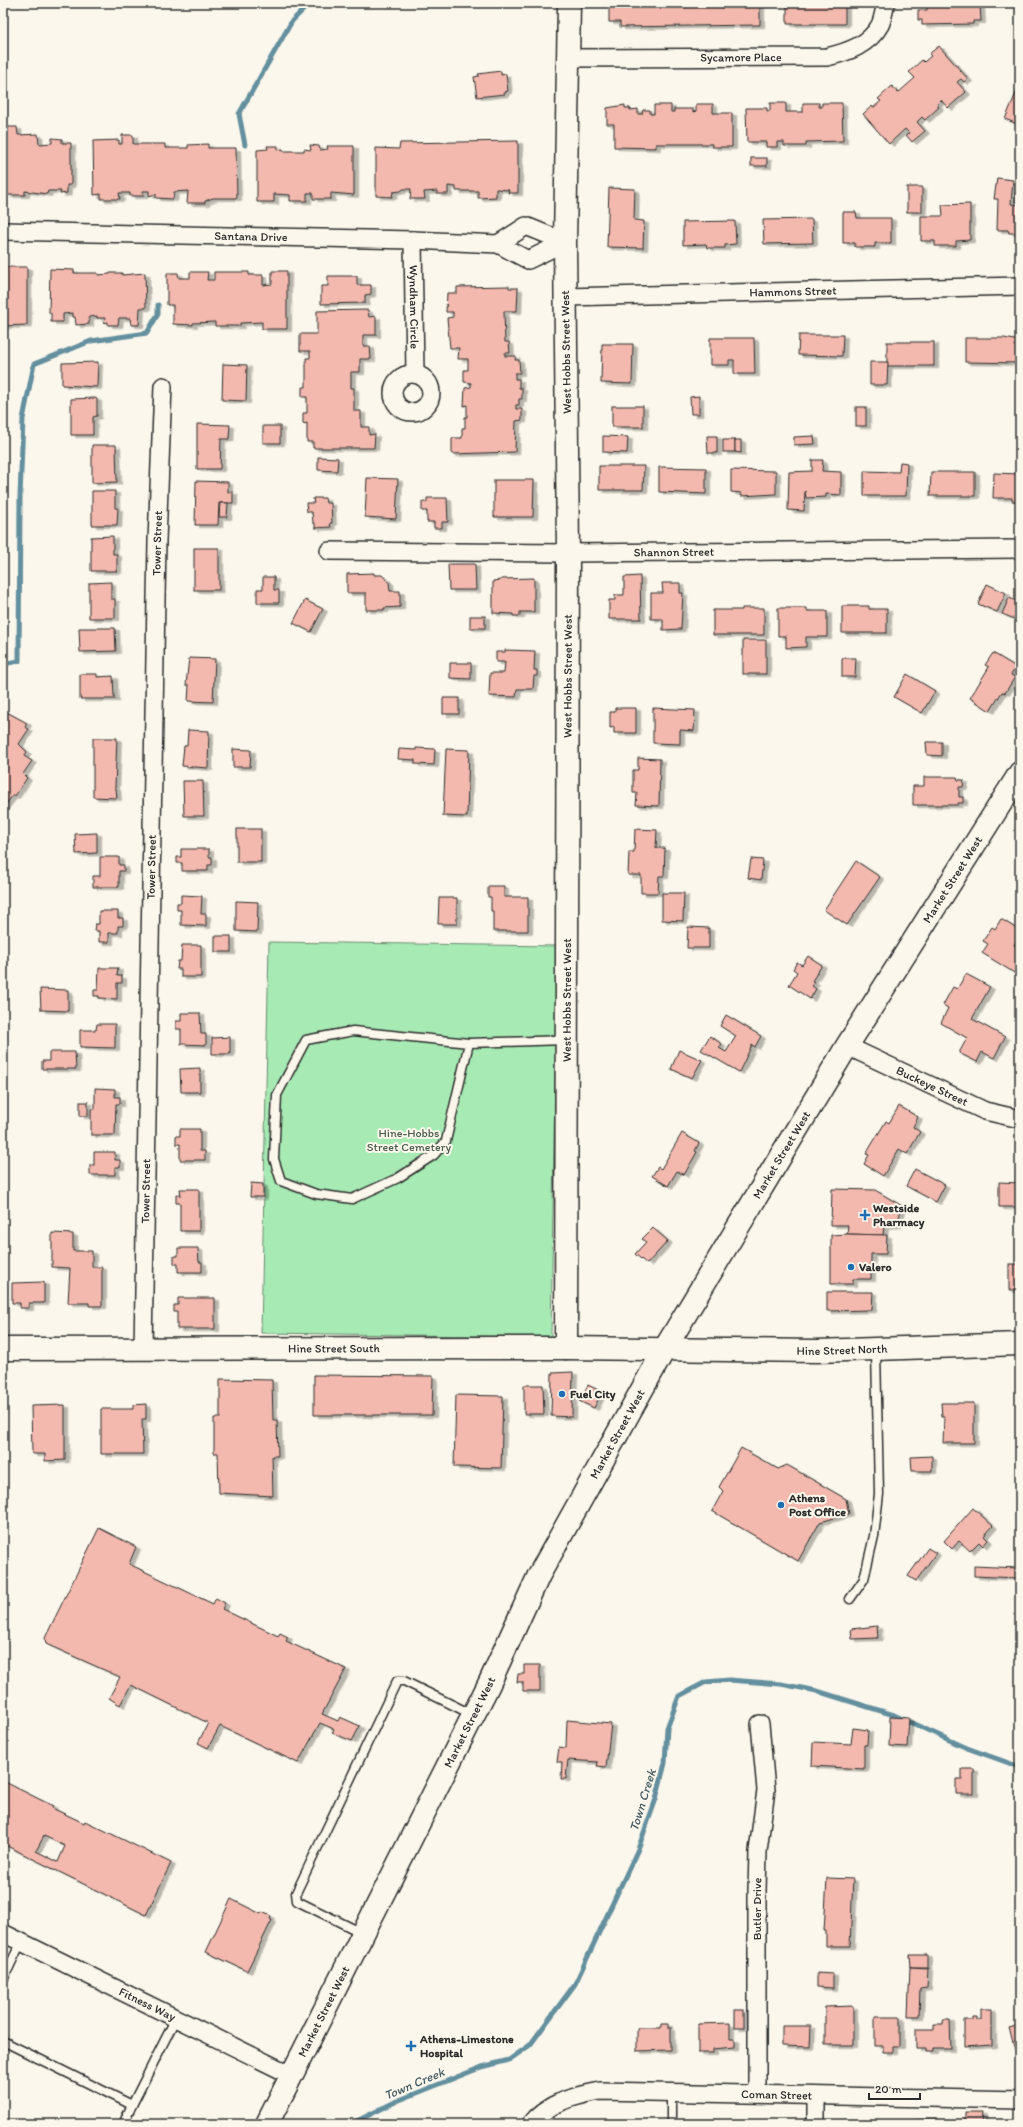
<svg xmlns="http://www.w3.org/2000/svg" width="1023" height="2127" font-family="Itim,sans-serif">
<defs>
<filter id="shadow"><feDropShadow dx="4.5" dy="2.5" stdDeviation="0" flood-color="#0004"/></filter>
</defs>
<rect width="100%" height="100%" fill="#fbf7ec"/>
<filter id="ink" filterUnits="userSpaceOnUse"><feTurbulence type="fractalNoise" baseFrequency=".025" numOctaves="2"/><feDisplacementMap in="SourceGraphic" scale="8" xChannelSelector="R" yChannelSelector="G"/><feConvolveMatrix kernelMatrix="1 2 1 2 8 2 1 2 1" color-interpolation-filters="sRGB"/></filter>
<g filter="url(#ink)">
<path fill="#a7eab4" stroke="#698a70" d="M269 942 557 946 551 1337 261 1333Z"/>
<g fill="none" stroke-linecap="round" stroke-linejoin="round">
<g stroke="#638f9e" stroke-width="5">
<path d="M245 145 239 114 292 21 310 3"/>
<path d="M3 664 19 661 20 497 23 419 34 364 91 341 147 333 158 314V305"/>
<path d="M351 2124 397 2101 482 2067 509 2060 530 2045 575 1984 638 1849 656 1799 665 1763 667 1728 679 1696 706 1682 729 1680 781 1684 817 1691 894 1715 967 1748 1020 1767"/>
</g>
</g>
<g fill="#f3b9ae" stroke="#2b2b2b" fill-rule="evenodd" filter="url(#shadow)">
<path d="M609 3H760V25L620 27V22H609Z"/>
<path d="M802 3H845V24H787V6H802Z"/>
<path d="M923 3H972V5H980L981 21H973V24L922 25V20H918V10H927V3Z"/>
<path d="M939 46 968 79 964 82 961 79 957 82 966 92 948 108 941 100 937 104 939 107 925 120 922 117 917 122 925 131 912 142 906 135 909 133 905 129 889 144 863 114 872 106 873 108 881 101 878 99 892 86 898 93 915 78 909 72 922 60 924 62 931 56 929 54Z"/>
<path d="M501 71V75L506 74 508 91 505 92V94L477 97 474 77 479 76 478 74Z"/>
<path d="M1020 84V125L1005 119Z"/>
<path d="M770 103H786V112H803V103H819V107H822V103H842L843 141 806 142V146H784V142H777V147H766V142H747L746 108H767V111H770Z"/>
<path d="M696 104H713V113H732V147H712V144H656V148L614 147V124H607V108L625 105V108H630V110L638 109V114H642L643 110H650V114H654V105H671V112H674V109H693V112L696 111Z"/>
<path d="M3 127H17L18 135 38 134 39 144 52 143V138L62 139V143H71V185H67V193L60 194 61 191H48L47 194 25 191V195H7L6 186 3 187Z"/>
<path d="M122 135H133V144H165V148H188V145L208 144V148H236L237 198H213L205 201V203H187L188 191 174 192 173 199 156 198V194L149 196V191H143V196H130V193H119L120 199H101V194L94 195 93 141 119 140V144H122Z"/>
<path d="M518 141V193H508L509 190 496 189V197L478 198V191H456V187L448 186V194H437V191L424 192 425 199H410L411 189H403L401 191 393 192 392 197 376 196V148L399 149 400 143Z"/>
<path d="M310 145 319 146 320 150 328 149 327 146H354V195L331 193V199H313V193H307V201H290V195L274 194V202H257V150L268 149 267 146H278V150L283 149V151H304V149L311 150Z"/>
<rect x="751" y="158" width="16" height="8"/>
<path d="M997 178 1013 180 1011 204 1020 205V240H1017V233H1009L1008 230H997L998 199H994Z"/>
<rect x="907" y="187" width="15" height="25"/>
<path d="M609 188 635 189 634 220 644 221 643 248 607 247Z"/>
<path d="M970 204V240L956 241V246H935V241H921V216H943L942 205Z"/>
<path d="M843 212H856L857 218H891V243H875V247H855V243H843Z"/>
<path d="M812 219 813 243 764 244 763 220Z"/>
<path d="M735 221 736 244 725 245V248H707L706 244 683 245V222Z"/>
<path d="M3 267H27V325L3 326Z"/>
<path d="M50 269 74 270V273H98V275L110 274V273H122V275L145 273 146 308H140L139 325H131L130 318H119L118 325H108V322L104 323 105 318H97V316L89 317V324L76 325 75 317H73V313L63 314V322H51V313H49Z"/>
<path d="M272 271H287V329H262V322L240 323V326H215V322L193 323V325L173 324V305H167V273H178L179 278H190V272H208L207 280H214V272H249V275H263V285L272 284Z"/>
<path d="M328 276H357V285H371V294L365 295V303L321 304V286H328Z"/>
<path d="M509 286V288H518L517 311H504L505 342H509L510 353H505V356H516L515 360H519L520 373H515V379H519V388H522V399H519V405H516V409H522V420L516 421 515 452 452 454V438H462V428H465V417H467V405L464 406 465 388 471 387V383L464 382V370H468V359H458L459 348H450L447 318 453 317V312H446L447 293H457V287Z"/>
<path d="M368 310 369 317 376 316V335H363V346H370L371 359H360V372H351V388H354V411H361V427H369V435L375 434 374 448H313V442H307V423L303 424V413H307V397H302V387H306V358H310V351H300V334H317V311Z"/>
<path d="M799 335H843L842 356 798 355Z"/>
<path d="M710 338H754L755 374H734V360H729V365H710Z"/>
<path d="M965 338H1004L1020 341V363L965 362Z"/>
<rect x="887" y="342" width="47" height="24"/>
<path d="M602 344H633L632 384 601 383Z"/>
<path d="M98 362 97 387 62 385V363Z"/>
<path d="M870 362H888L887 385H870Z"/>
<path d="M223 364 247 365 246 401 222 400Z"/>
<path d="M699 396V414H691L690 397Z"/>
<path d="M95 398 97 399V416L93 417V435H71V399Z"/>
<rect x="612" y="406" width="31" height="21"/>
<rect x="856" y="407" width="10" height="19"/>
<path d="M197 424 230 425 229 439H221L220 469H197Z"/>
<rect x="263" y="426" width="17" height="17"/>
<path d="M603 436 628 437 627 453 603 452Z"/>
<path d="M707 436H717V453H708Z"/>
<path d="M814 436 815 444 794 445V437Z"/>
<rect x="723" y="440" width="12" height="12"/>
<path d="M735 440H741V453L735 452Z"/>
<path d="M92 445H116L117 482 92 483Z"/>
<path d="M318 457 338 458 337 471 318 470Z"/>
<path d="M812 460H823L822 471 841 472V495L826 494V497L806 498 805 491 804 511 788 510 789 472 812 471Z"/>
<path d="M900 462 907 463 906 496H864V471L899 472Z"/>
<path d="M599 466H644L643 490H599Z"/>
<path d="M659 467 706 468V494L659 492Z"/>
<path d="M731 470 776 471V494L741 496V493L731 492Z"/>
<path d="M931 472H975V496H930Z"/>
<path d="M994 473 1020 474V502L1012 501V498H993Z"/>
<path d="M367 478 398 479 396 519 365 517Z"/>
<path d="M494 480H534L533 517H494Z"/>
<path d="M196 481 228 482V492H233V503H219L218 525H195Z"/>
<path d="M92 491H115V508H118L117 525H92Z"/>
<path d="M313 498H325L326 503H331L332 523H330L331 527 315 528V523H313L312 512H307L306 503H314Z"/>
<path d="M427 498H447L448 522H442V528H434V522H427V511H422V502H427Z"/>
<path d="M220 503H228L227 517H219Z"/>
<path d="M113 536V554H117V571H91V537Z"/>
<rect x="194" y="548" width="25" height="42"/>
<path d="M448 564H475L476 590H449Z"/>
<path d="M374 573V575H382L389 582 390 591H400V607L384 608V610H366V593H347V574Z"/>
<path d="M640 576 641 619H609V600H615V595H624V577Z"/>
<path d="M263 577H274V590H279V603H257V589H263Z"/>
<path d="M534 578V612H520V616H513V614L493 613V581L501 580V579Z"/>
<path d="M111 582V599H115V618H89V583Z"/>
<path d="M662 583H680V593H683L681 629 663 630V619H651V593H663Z"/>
<path d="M987 584 1006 593 997 612 978 604Z"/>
<path d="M1009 598 1020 602V621L1002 614Z"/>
<path d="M305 600 323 609 311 632 293 623Z"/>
<path d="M842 606H869V609H887V633H842Z"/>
<path d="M742 608H764V635H713V610H742Z"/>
<path d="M778 608H807V611H827V637H806V647L786 648V636H778Z"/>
<rect x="470" y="616" width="15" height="12"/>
<path d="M79 628H115L116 651 80 652Z"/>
<rect x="743" y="640" width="23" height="34"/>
<path d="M505 650 535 651 534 670H537V676H534L533 689H517L516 697 489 696 490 673H504L505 662H496V652H505Z"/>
<path d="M993 653 1016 667 1011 675 1015 677 1005 693 1002 692 990 711 970 698 989 667 985 665Z"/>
<path d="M189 658 215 659 213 702 188 701 189 685H186Z"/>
<path d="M842 658H856L855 677H842Z"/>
<path d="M450 663H471V679L450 678Z"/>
<path d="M80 674H97V677L113 676 114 697 116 699H80Z"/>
<path d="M907 674 935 691 922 713 894 697Z"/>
<rect x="443" y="698" width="16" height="16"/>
<path d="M615 708H636V733H614V727L610 728V712H615Z"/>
<path d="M653 708 695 710 694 731 680 730V744L653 743Z"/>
<path d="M3 710 27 723 25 727 29 729 19 744 27 752 24 756 32 761 23 774 27 778 15 796 13 795 3 808Z"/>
<path d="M188 730 209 731 208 768 182 766 184 746H187Z"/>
<path d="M93 738H117L115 788H116L117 798 93 797Z"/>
<path d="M926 742H942V756L927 755Z"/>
<path d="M416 748 435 749 434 765 415 764V760L398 759 399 749 416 750Z"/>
<path d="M233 749 251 750 250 767H233Z"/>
<path d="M446 749 469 750 467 817 443 816Z"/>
<path d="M638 758 660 759 659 806 636 805 637 793H633V770H638Z"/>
<path d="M924 777H957L958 780H964L963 787H959V797H963V803H958V805H913V786H924Z"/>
<path d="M183 781H203L204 816H184Z"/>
<rect x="237" y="829" width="24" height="33"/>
<path d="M635 829 657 830 656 848H665L664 876H659L658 893H641V875H628L629 852H634Z"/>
<path d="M97 833V853L76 854 75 834Z"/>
<path d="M181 849H209V857H212V865H208V871H182V863H177V857H181Z"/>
<path d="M100 857H119V865H124V871H119V887H93V876H100Z"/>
<path d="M751 859 763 860 761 880 748 878Z"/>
<path d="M856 861 880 877 847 925 824 910Z"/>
<path d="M488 886H504V897H528V931H493V911H491V897H488Z"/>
<path d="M662 893H684L683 921 662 920Z"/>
<path d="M181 895 202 896 201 914H206V926L181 925V910H177V903H181Z"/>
<path d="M439 898H457V924H438Z"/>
<path d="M236 901 258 902 257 932 236 931Z"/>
<path d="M99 911H118V918H123V926H118V933H109V942H99V931H94L95 924H99Z"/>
<path d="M1001 919 1020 931V935L1014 945 1020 949V967L1016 974 982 953 988 944 983 941 992 927 995 929Z"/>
<path d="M688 927 709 928V948H687Z"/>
<rect x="215" y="936" width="16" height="16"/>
<path d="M182 945H201V977H181V969H177L178 961H181Z"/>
<path d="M808 956 822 965 812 981 815 982 812 986 816 989 810 999 789 985 797 972 793 969 797 962 802 965Z"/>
<path d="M99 968H118L117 976H122V983H117V999L99 998V996H94V990H98Z"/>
<path d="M966 974 990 987 972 1019 1005 1037 994 1058 982 1052 977 1062 959 1053 967 1038 941 1023 948 1008 943 1005 953 987 957 989Z"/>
<path d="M40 989 68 990V1011L41 1010Z"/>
<path d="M181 1013H200L201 1034H206V1045L181 1044V1029H176V1021H181Z"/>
<path d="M726 1015 761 1036 755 1047 752 1045 739 1072 701 1050 710 1036 722 1044 719 1048 726 1052 736 1036 720 1026Z"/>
<path d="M97 1024H115V1048L80 1047V1030H96Z"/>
<path d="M230 1037V1054H212V1038Z"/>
<path d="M679 1050 702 1060 692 1078 671 1069Z"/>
<path d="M49 1052H75L76 1069H42V1061H49Z"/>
<path d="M200 1068V1092H181L180 1069Z"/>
<path d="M95 1088 115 1089V1097H120V1104H116L115 1135H91V1109H95Z"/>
<rect x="80" y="1102" width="8" height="14"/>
<path d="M899 1106 918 1117 913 1127 920 1132 907 1154 899 1149 883 1176 864 1164 869 1155 866 1154 886 1121 889 1123Z"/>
<path d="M180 1129H200V1151H205V1160H180V1144H176V1136H180Z"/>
<path d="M682 1133 699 1143 695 1151 697 1152 684 1175 677 1171 668 1186 652 1176 658 1167 661 1169Z"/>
<path d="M94 1152H115V1160H120V1167H115V1175H90V1165H94Z"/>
<path d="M915 1169 945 1185 936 1202 906 1186Z"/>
<path d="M999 1182 1020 1183V1207H999Z"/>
<path d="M251 1183 263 1184V1197H250Z"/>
<path d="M180 1189H199V1231H180V1203H176V1195H181Z"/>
<path d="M832 1189 875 1190 902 1206 897 1225 884 1226 883 1235 847 1234 848 1225H831Z"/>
<path d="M653 1228 668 1241 647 1264 635 1254 646 1242 642 1239Z"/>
<path d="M52 1233 73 1234V1251H92V1267H102V1306H89V1303H68L70 1268 52 1267Z"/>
<path d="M847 1234 887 1235 886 1254H871V1279H853V1284H831V1235Z"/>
<path d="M178 1248H198L199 1262H202V1272H178V1264H174V1256H178Z"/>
<rect x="1009" y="1264" width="11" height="26"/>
<path d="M44 1282V1303H29V1308H20V1303H12V1283Z"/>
<path d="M827 1292H873L872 1310 827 1311Z"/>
<path d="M178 1298H215V1329H177V1312H174V1305H178Z"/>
<path d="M573 1372 572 1417 551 1416 552 1373Z"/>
<path d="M314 1375 433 1376 432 1415H314Z"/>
<path d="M220 1379 272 1380 273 1420H277L278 1456H272L273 1496 219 1493 218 1453H214V1418H220Z"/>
<path d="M524 1385H543L544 1414H524Z"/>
<path d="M588 1385 602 1392 594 1408 579 1401Z"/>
<path d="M456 1395 503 1396 501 1468 454 1467Z"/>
<path d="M941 1403H974V1443H943L944 1417H942Z"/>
<path d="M146 1404V1419H142L143 1454H101V1409H133V1405Z"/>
<path d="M65 1405V1460L45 1461V1454H32L31 1406Z"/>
<path d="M741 1448 778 1469 787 1465 846 1499 849 1514 820 1522 798 1561 712 1511 723 1491 719 1487Z"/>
<path d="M932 1456V1471H912L911 1457Z"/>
<path d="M973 1508 993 1526 984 1536 988 1540 983 1546 979 1542 970 1551 959 1541 952 1549 944 1541Z"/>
<path d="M99 1528 136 1547 129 1564 213 1604 216 1598 225 1603 222 1609 278 1636 280 1633 288 1637 286 1641 346 1669 322 1714 338 1721 340 1717 360 1726 352 1741 332 1733 334 1729 320 1723 298 1763 220 1726 208 1748 198 1743 208 1723 131 1685 120 1705 109 1698 120 1677 46 1644 45 1638Z"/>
<path d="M928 1548 936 1553 916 1581 908 1576Z"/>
<path d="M974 1566 1018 1568V1578L974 1576Z"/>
<path d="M877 1626 878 1638 852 1639 851 1629Z"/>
<path d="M524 1665H540V1691H523V1682H517L518 1674H524Z"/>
<path d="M890 1717 909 1718 907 1747 889 1746Z"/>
<path d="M567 1720 611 1724 606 1767 597 1766 598 1762 568 1760 566 1779H561L562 1762H557L559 1747 566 1748Z"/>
<path d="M853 1728 868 1730 867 1745H864V1769L812 1766 813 1742 851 1744Z"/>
<path d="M962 1769H974V1794H956V1779H962Z"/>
<path d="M3 1781 53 1806 52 1808 84 1823 85 1821 171 1863 146 1915 3 1844ZM44 1836 65 1846 58 1862 36 1851Z"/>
<path d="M827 1878 853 1879 850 1946H826V1931H824Z"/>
<path d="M231 1899 261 1914 262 1912 271 1916 270 1919 272 1920 247 1971 206 1952Z"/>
<path d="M910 1955H927V1967H911Z"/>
<path d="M910 1967 928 1968 927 1988 920 1989 919 2016H908Z"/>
<path d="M817 1973 833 1974V1988L817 1987Z"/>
<path d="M853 2006V2045H825V2007Z"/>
<path d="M981 2009H992V2045L964 2047V2020H973V2017H977V2020H981Z"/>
<rect x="735" y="2010" width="9" height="17"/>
<path d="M875 2017H900V2046H893V2052H883V2046H875Z"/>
<path d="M943 2020H950L951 2049H933V2052H926V2049H916V2029H934V2024H943Z"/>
<path d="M730 2023V2039H735V2047L713 2049V2053H698V2024Z"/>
<path d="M661 2024H668V2028H671V2050L637 2051V2028H661Z"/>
<path d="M782 2026H811L810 2047 782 2046Z"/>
<path d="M1020 2026V2051L1016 2052 1009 2029Z"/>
<path d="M965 2113H982L981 2124H965Z"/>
<path d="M696 2120H701V2123L711 2124H683H696Z"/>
<rect x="848" y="2120" width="22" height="4"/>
<rect x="917" y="2120" width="24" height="4"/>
<path d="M749 2122 770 2123 749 2124Z"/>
</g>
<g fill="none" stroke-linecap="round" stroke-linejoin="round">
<defs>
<g id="lane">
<path d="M469 1043 446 1141 434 1155 398 1178 352 1199 316 1194 281 1181 274 1159 277 1095 306 1040 353 1031 469 1043 566 1040"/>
<path d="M850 1599 864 1579 874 1536 879 1494 876 1350"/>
<path d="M362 1933 297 1901 296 1893 397 1681H404L473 1715"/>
<path d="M3 1980 21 1942"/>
<path d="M3 2041 132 2105 176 2018"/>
<path d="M123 2124 132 2105"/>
<path d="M671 2124V2093"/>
</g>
<g id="street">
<path id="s1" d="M569 58 827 57C848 52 869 45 880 25 883 19 884 10 886 3"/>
<path id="s2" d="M3 231 413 240 498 244 528 260 565 242"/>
<path id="s3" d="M413 240 415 374"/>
<path d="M498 244 526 226 565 242"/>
<path id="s4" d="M565 297 1020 286"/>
<circle cx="412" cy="393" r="19"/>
<path id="s5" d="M329 551 568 553 1020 549"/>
<path id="s6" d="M847 1046 985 1111 1020 1119"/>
<path id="s7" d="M143 1349 157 541 163 386"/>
<path id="s8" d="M3 1933 291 2075"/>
<path id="s9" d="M757 2094V1892L758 1851 766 1790 760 1724"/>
<path id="s10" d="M531 2124C548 2102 575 2096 600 2091L1020 2100"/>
<path d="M816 2124V2096"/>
</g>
<g id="secondary">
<path id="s11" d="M566 1348 568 553 565 242 569 3"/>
<path id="s12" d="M3 1349 566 1348 817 1351 1020 1344"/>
<path id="s13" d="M267 2124 489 1684 539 1575 664 1350 847 1046 1020 773"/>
</g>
</defs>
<use href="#lane" stroke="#2b2b2b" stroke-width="11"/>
<use href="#street" stroke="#2b2b2b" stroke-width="20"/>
<use href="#secondary" stroke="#2b2b2b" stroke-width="25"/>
<use href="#lane" stroke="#fbf7ec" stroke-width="8"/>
<use href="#street" stroke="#fbf7ec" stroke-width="17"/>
<use href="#secondary" stroke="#fbf7ec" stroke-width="22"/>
</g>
</g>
<g fill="#1f6fb2" stroke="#fbf7ec" stroke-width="1.5">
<path d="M863 1209h4v4h4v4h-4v4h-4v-4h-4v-4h4z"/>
<circle cx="851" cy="1267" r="4"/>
<circle cx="562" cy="1394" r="4"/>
<circle cx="781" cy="1505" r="4"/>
<path d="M409 2040h4v4h4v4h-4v4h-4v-4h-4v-4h4z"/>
</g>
<g text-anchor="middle" stroke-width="4" stroke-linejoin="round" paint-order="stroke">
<g font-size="12" fill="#2b2b2b" stroke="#fbf7ec">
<text dy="4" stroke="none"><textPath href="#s1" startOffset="172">Sycamore Place</textPath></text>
<text dy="4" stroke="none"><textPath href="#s2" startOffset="248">Santana Drive</textPath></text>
<text dy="4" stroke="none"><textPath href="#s4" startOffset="228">Hammons Street</textPath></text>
<text dy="4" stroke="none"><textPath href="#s3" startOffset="67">Wyndham Circle</textPath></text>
<text transform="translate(566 352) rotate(-91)" y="4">West Hobbs Street West</text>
<text dy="4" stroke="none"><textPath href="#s7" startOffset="806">Tower Street</textPath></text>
<text dy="4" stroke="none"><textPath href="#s5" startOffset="345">Shannon Street</textPath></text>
<text dy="4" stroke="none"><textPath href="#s11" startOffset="672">West Hobbs Street West</textPath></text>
<text dy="4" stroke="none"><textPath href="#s7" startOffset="482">Tower Street</textPath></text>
<text dy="4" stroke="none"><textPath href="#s13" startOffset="1422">Market Street West</textPath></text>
<text dy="4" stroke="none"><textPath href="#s11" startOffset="348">West Hobbs Street West</textPath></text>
<text dy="4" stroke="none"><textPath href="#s6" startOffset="94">Buckeye Street</textPath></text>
<text dy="4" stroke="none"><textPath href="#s13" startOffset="1098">Market Street West</textPath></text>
<text dy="4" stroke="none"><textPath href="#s7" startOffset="158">Tower Street</textPath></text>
<text dy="4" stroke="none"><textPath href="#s12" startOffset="331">Hine Street South</textPath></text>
<text dy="4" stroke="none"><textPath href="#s12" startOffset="839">Hine Street North</textPath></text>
<text dy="4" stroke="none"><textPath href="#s13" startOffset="774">Market Street West</textPath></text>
<text dy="4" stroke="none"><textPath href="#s13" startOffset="450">Market Street West</textPath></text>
<text dy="4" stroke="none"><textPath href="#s9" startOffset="185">Butler Drive</textPath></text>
<text dy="4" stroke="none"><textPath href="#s8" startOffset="161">Fitness Way</textPath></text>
<text dy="4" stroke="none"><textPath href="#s13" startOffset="126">Market Street West</textPath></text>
<text dy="4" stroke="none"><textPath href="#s10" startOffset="255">Coman Street</textPath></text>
</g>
<g font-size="12" fill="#4a5b4d" stroke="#fbf7ec">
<text x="409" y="1137">Hine-Hobbs<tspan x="409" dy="14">Street Cemetery</tspan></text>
</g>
<g font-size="12" font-weight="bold" fill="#2b2b2b" stroke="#fbf7ec" text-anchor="start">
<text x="873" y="1212">Westside<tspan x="873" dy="14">Pharmacy</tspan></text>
<text x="859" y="1271">Valero</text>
<text x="570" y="1398">Fuel City</text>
<text x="789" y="1502">Athens<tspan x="789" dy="14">Post Office</tspan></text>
<text x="420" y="2043">Athens-Limestone<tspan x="420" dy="14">Hospital</tspan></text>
</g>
<g font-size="13" font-style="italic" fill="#475d64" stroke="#fbf7ec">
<text transform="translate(642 1800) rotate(-73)" y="5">Town Creek</text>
<text transform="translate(414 2083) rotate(-23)" y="5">Town Creek</text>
</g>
</g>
<rect width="1023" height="2127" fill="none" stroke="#fbf7ec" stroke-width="16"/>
<rect x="8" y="8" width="1007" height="2111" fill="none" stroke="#2b2b2b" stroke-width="1.5" filter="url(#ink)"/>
<path d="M869 2093v6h51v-6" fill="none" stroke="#2b2b2b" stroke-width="2"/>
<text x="875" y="2093" font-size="12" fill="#2b2b2b" stroke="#fbf7ec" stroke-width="3" paint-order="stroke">20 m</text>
</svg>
